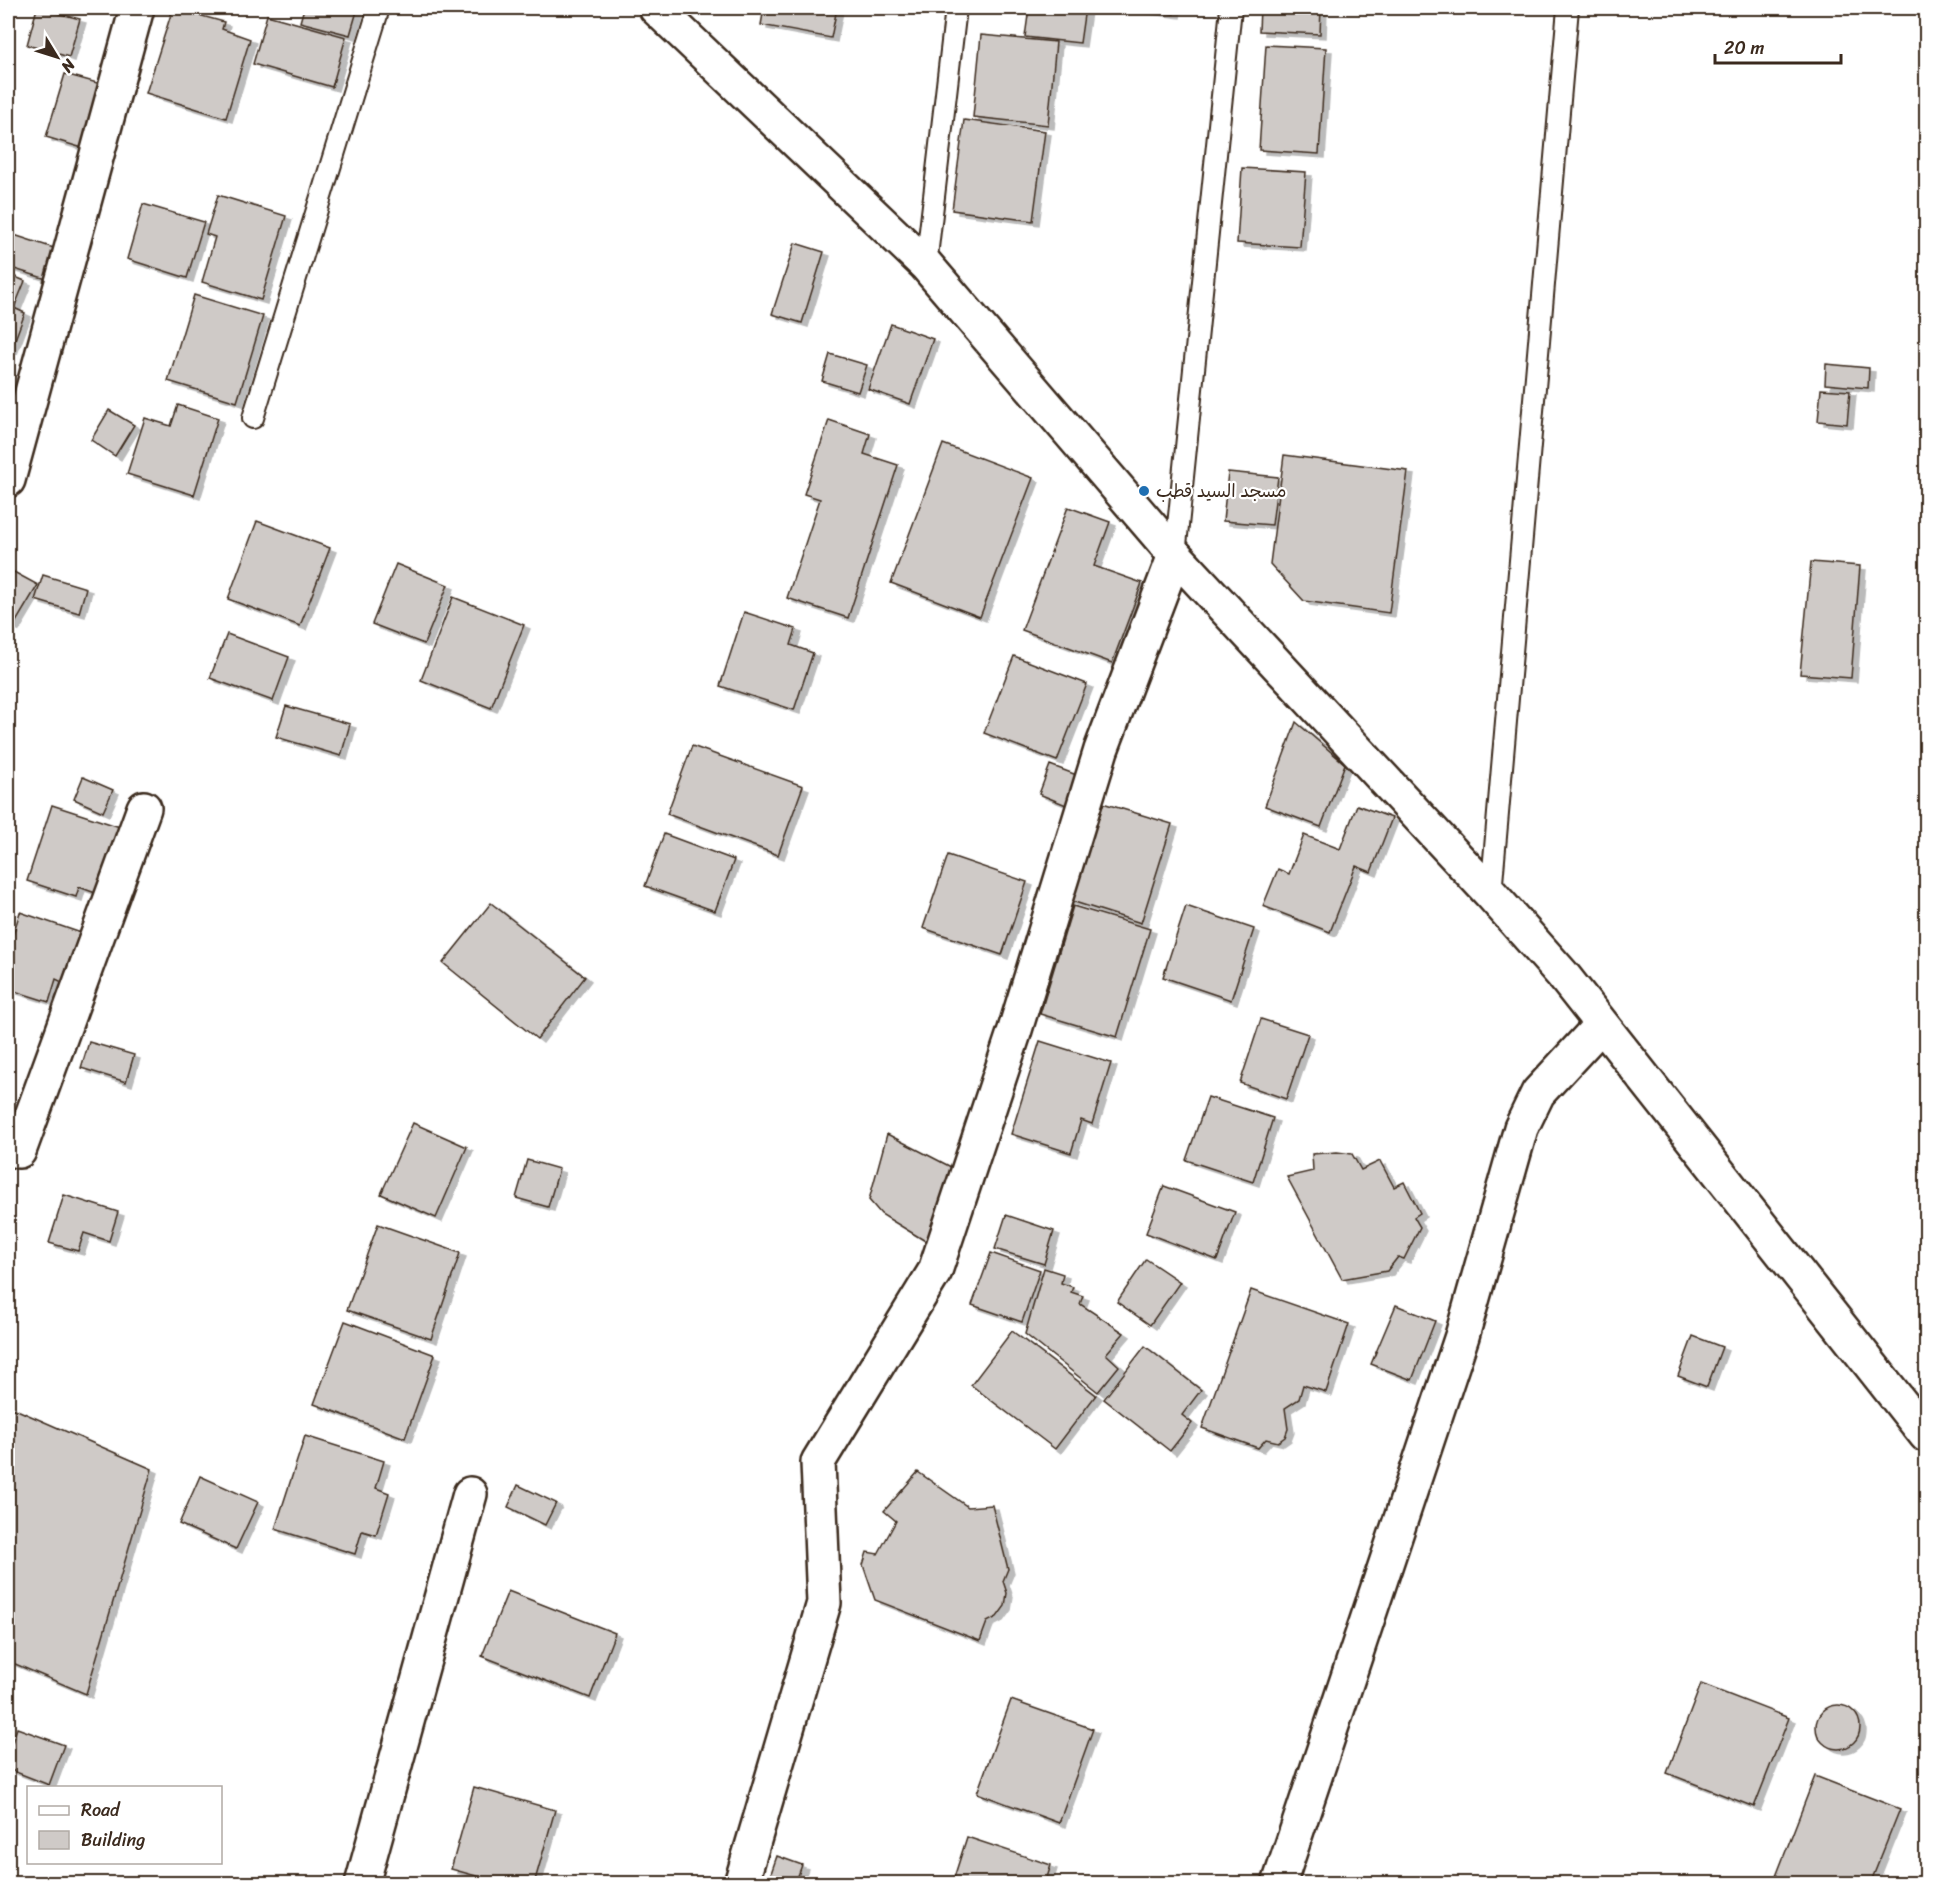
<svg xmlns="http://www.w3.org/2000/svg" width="1934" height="1891" font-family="Sriracha,'Playpen Sans Arabic',sans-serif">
<defs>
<filter id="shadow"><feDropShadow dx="6" dy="4" stdDeviation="0" flood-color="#0004"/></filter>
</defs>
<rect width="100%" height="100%" fill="#fff"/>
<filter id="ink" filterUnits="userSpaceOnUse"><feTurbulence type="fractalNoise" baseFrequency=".0167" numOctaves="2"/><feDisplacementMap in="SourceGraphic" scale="12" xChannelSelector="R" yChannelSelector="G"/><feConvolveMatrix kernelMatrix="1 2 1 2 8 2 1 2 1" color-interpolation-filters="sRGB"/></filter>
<g filter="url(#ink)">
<g fill="#cfcac7" stroke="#3b2a1e" stroke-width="1.5" filter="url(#shadow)">
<path d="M37 8 80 19 69 57 27 45Z"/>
<path d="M173 8 224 22 222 29 250 39 226 118 146 93Z"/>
<path d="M304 8H344L357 11 350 35 300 22Z"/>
<path d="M764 8H837L831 38 761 25Z"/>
<path d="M1029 8H1085L1080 43 1025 37Z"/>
<path d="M1128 8H1175L1174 14Z"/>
<path d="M1260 8H1321L1320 34 1259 31Z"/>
<path d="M267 15 346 37 332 87 253 64Z"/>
<path d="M981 35 1056 42 1048 125 973 117Z"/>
<path d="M1266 45 1326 48 1319 154 1259 150Z"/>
<path d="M65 74 108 86 89 150 46 137Z"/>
<path d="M964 120 1045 131 1033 221 952 210Z"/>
<path d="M1242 168 1306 172 1300 247 1237 243Z"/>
<path d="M218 195 286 216 261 300 202 282 215 237 206 234Z"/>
<path d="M143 204 204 222 187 278 127 259Z"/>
<path d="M8 233 66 252 56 282 8 267Z"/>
<path d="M795 243 824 252 802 323 772 314Z"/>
<path d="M8 274 25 281 14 308 25 313 11 350 8 349Z"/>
<path d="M194 295 263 316 237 402 168 381Z"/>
<path d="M891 324 933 339 910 404 868 389Z"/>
<path d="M830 354 867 365 858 392 822 381Z"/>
<path d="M1826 364 1869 368 1868 388 1825 384Z"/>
<path d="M1821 389 1850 391 1847 424 1818 421Z"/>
<path d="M178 405 218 418 194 495 127 474 145 418 171 426Z"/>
<path d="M109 410 134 425 115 456 91 440Z"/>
<path d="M829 420 870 434 864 454 898 465 848 618 787 598 820 499 804 494Z"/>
<path d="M943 444 1033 478 980 617 891 583Z"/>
<path d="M1284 455 1408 471 1389 613 1304 601 1270 564Z"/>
<path d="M1228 472 1278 477 1272 525 1223 521Z"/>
<path d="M1068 507 1110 522 1094 566 1142 583 1112 663 1022 630Z"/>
<path d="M257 521 330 548 300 626 228 599Z"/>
<path d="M1811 562 1860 566 1851 678 1800 674Z"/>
<path d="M396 564 448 585 424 644 372 624Z"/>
<path d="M12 571 38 585 13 627 8 623V578Z"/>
<path d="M43 575 86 588 79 613 35 600Z"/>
<path d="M453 597 524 625 491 708 421 680Z"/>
<path d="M1926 606V665H1922Z"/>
<path d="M744 612 796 629 791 645 813 653 794 710 720 686Z"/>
<path d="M227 634 289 657 273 701 210 678Z"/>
<path d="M1014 656 1087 684 1057 761 984 733Z"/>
<path d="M286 706 350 724 341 756 276 737Z"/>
<path d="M1296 722 1345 764 1321 827 1265 806Z"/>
<path d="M692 746 803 786 778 855 667 814Z"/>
<path d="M1050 765 1082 777 1071 807 1039 794Z"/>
<path d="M83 777 113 790 103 812 74 799Z"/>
<path d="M1096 801 1172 824 1141 923 1065 899Z"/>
<path d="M52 805 120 827 98 894 79 887 76 897 27 881Z"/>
<path d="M1357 805 1392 818 1371 872 1356 866 1330 932 1263 906 1278 869 1289 874 1304 835 1340 849Z"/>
<path d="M664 834 734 860 715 911 645 886Z"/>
<path d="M948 855 1027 882 1002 955 923 928Z"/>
<path d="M491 903 585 977 537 1039 443 963Z"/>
<path d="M1073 906 1150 929 1117 1037 1040 1014Z"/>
<path d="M1186 906 1254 929 1231 1000 1163 977Z"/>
<path d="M20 912 84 934 76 959 70 958 62 982 56 979 49 1002 8 989V951Z"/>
<path d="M1261 1019 1308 1034 1286 1099 1240 1083Z"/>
<path d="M1040 1041 1111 1063 1092 1124 1081 1120 1071 1153 1011 1134Z"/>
<path d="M89 1042 134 1055 126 1082 81 1068Z"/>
<path d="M1208 1097 1273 1118 1253 1182 1186 1160Z"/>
<path d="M413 1123 467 1147 436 1218 381 1194Z"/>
<path d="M887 1134 951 1167 927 1242 881 1214 869 1200Z"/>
<path d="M1337 1152 1352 1154 1361 1170 1380 1161 1394 1187 1404 1182 1420 1213 1414 1217 1420 1227 1404 1259 1398 1257 1387 1271 1342 1279 1287 1177 1313 1171 1312 1154Z"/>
<path d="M527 1160 559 1169 548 1207 516 1198Z"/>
<path d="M1164 1186 1235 1212 1217 1260 1146 1233Z"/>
<path d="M64 1195 118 1212 109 1241 84 1233 78 1251 49 1243Z"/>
<path d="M1006 1215 1054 1231 1044 1264 995 1249Z"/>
<path d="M378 1224 460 1253 431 1339 347 1310Z"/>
<path d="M991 1253 1040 1270 1022 1322 972 1305Z"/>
<path d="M1146 1259 1180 1282 1150 1325 1117 1302Z"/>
<path d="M1044 1268 1063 1274 1061 1283 1073 1287 1071 1292 1083 1296 1080 1304 1124 1333 1106 1354 1119 1366 1098 1392 1025 1334Z"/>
<path d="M1251 1290 1349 1324 1326 1392 1303 1385 1299 1399 1285 1408 1288 1429 1285 1437 1278 1442 1266 1439 1258 1448 1202 1428Z"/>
<path d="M1396 1305 1435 1321 1412 1380 1371 1364Z"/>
<path d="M345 1321 435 1355 405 1438 314 1404Z"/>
<path d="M1012 1331 1096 1395 1055 1449 971 1385Z"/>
<path d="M1693 1336 1722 1347 1707 1387 1678 1376Z"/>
<path d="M1145 1346 1201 1390 1182 1415 1192 1423 1170 1451 1104 1399Z"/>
<path d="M8 1406 152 1469 86 1694 8 1661Z"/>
<path d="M305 1436 384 1461 376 1488 389 1493 376 1535 362 1531 355 1554 275 1529Z"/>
<path d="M918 1472 968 1507 992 1505 1008 1569 1003 1581 1007 1593 1005 1606 997 1617 987 1622 980 1641 875 1600 863 1565 867 1552 878 1554 896 1521 884 1511Z"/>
<path d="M200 1476 258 1502 236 1549 179 1524Z"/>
<path d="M518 1485 556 1503 545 1525 508 1507Z"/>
<path d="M508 1591 615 1633 590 1698 482 1656Z"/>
<path d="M1701 1684 1789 1718 1754 1807 1667 1773Z"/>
<path d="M1011 1700 1093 1729 1059 1823 977 1793Z"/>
<circle cx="1838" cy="1727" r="22"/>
<path d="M17 1728 64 1745 49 1785 8 1769V1754Z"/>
<path d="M1815 1776 1900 1809 1870 1884H1773Z"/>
<path d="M474 1787 555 1810 534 1884H505L451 1869Z"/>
<path d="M967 1837 1051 1865 1045 1884H952Z"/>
<path d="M777 1856 802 1865 795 1884H782L769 1879Z"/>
<path d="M63 1878 83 1884H62Z"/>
</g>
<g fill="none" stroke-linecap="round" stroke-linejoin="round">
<defs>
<g id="lane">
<path d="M926 265 956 8"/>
<path d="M253 418 379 8"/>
<path d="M1175 555 1231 8"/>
<path d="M1491 894 1568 8"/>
</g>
<g id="street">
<path d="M656 8 926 265 1175 555 1491 894 1562 974 1926 1435"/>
<path d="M8 480 137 8"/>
<path d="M8 1149 19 1151 144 808"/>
<path d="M362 1884 470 1494"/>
<path d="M741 1884 824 1603 818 1462 935 1271 1014 1033 1101 750 1175 555"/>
<path d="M1279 1884 1462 1336 1521 1128 1538 1093 1601 1025"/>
</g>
</defs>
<use href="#lane" stroke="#3b2a1e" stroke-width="24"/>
<use href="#street" stroke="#3b2a1e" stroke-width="38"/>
<use href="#lane" stroke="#fff" stroke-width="20"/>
<use href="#street" stroke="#fff" stroke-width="33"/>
</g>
</g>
<circle fill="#1f6fb2" stroke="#fff" stroke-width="2" cx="1144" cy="491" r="6"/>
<g text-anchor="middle" stroke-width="4.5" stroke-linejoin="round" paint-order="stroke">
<g font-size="18" fill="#3b2a1e" stroke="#fff" text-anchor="start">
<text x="1156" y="497">مسجد السيد قطب</text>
</g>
</g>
<rect width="1934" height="1891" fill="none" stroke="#fff" stroke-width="30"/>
<rect x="15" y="15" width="1904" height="1861" fill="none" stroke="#3b2a1e" stroke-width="2" filter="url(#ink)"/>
<rect x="27" y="1786" width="195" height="78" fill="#ffffff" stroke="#b1aaa5" stroke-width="1.5"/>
<rect x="39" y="1806" width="30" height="9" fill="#ffffff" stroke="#b1aaa5" stroke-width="1.5"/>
<text x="81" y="1816" font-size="18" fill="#3b2a1e">Road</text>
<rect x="39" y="1831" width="30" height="18" fill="#cfcac7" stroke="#b1aaa5" stroke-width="1.5"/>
<text x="81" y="1846" font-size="18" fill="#3b2a1e">Building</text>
<g transform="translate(57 57) rotate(128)" stroke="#ffffff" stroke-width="4.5" paint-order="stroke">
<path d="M0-4.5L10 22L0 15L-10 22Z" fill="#3b2a1e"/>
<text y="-9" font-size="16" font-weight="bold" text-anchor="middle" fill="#3b2a1e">N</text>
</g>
<path d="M1715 54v9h126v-9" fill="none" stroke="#3b2a1e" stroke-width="3"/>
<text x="1724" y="54" font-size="18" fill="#3b2a1e" stroke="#ffffff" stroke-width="4.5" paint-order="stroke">20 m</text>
</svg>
